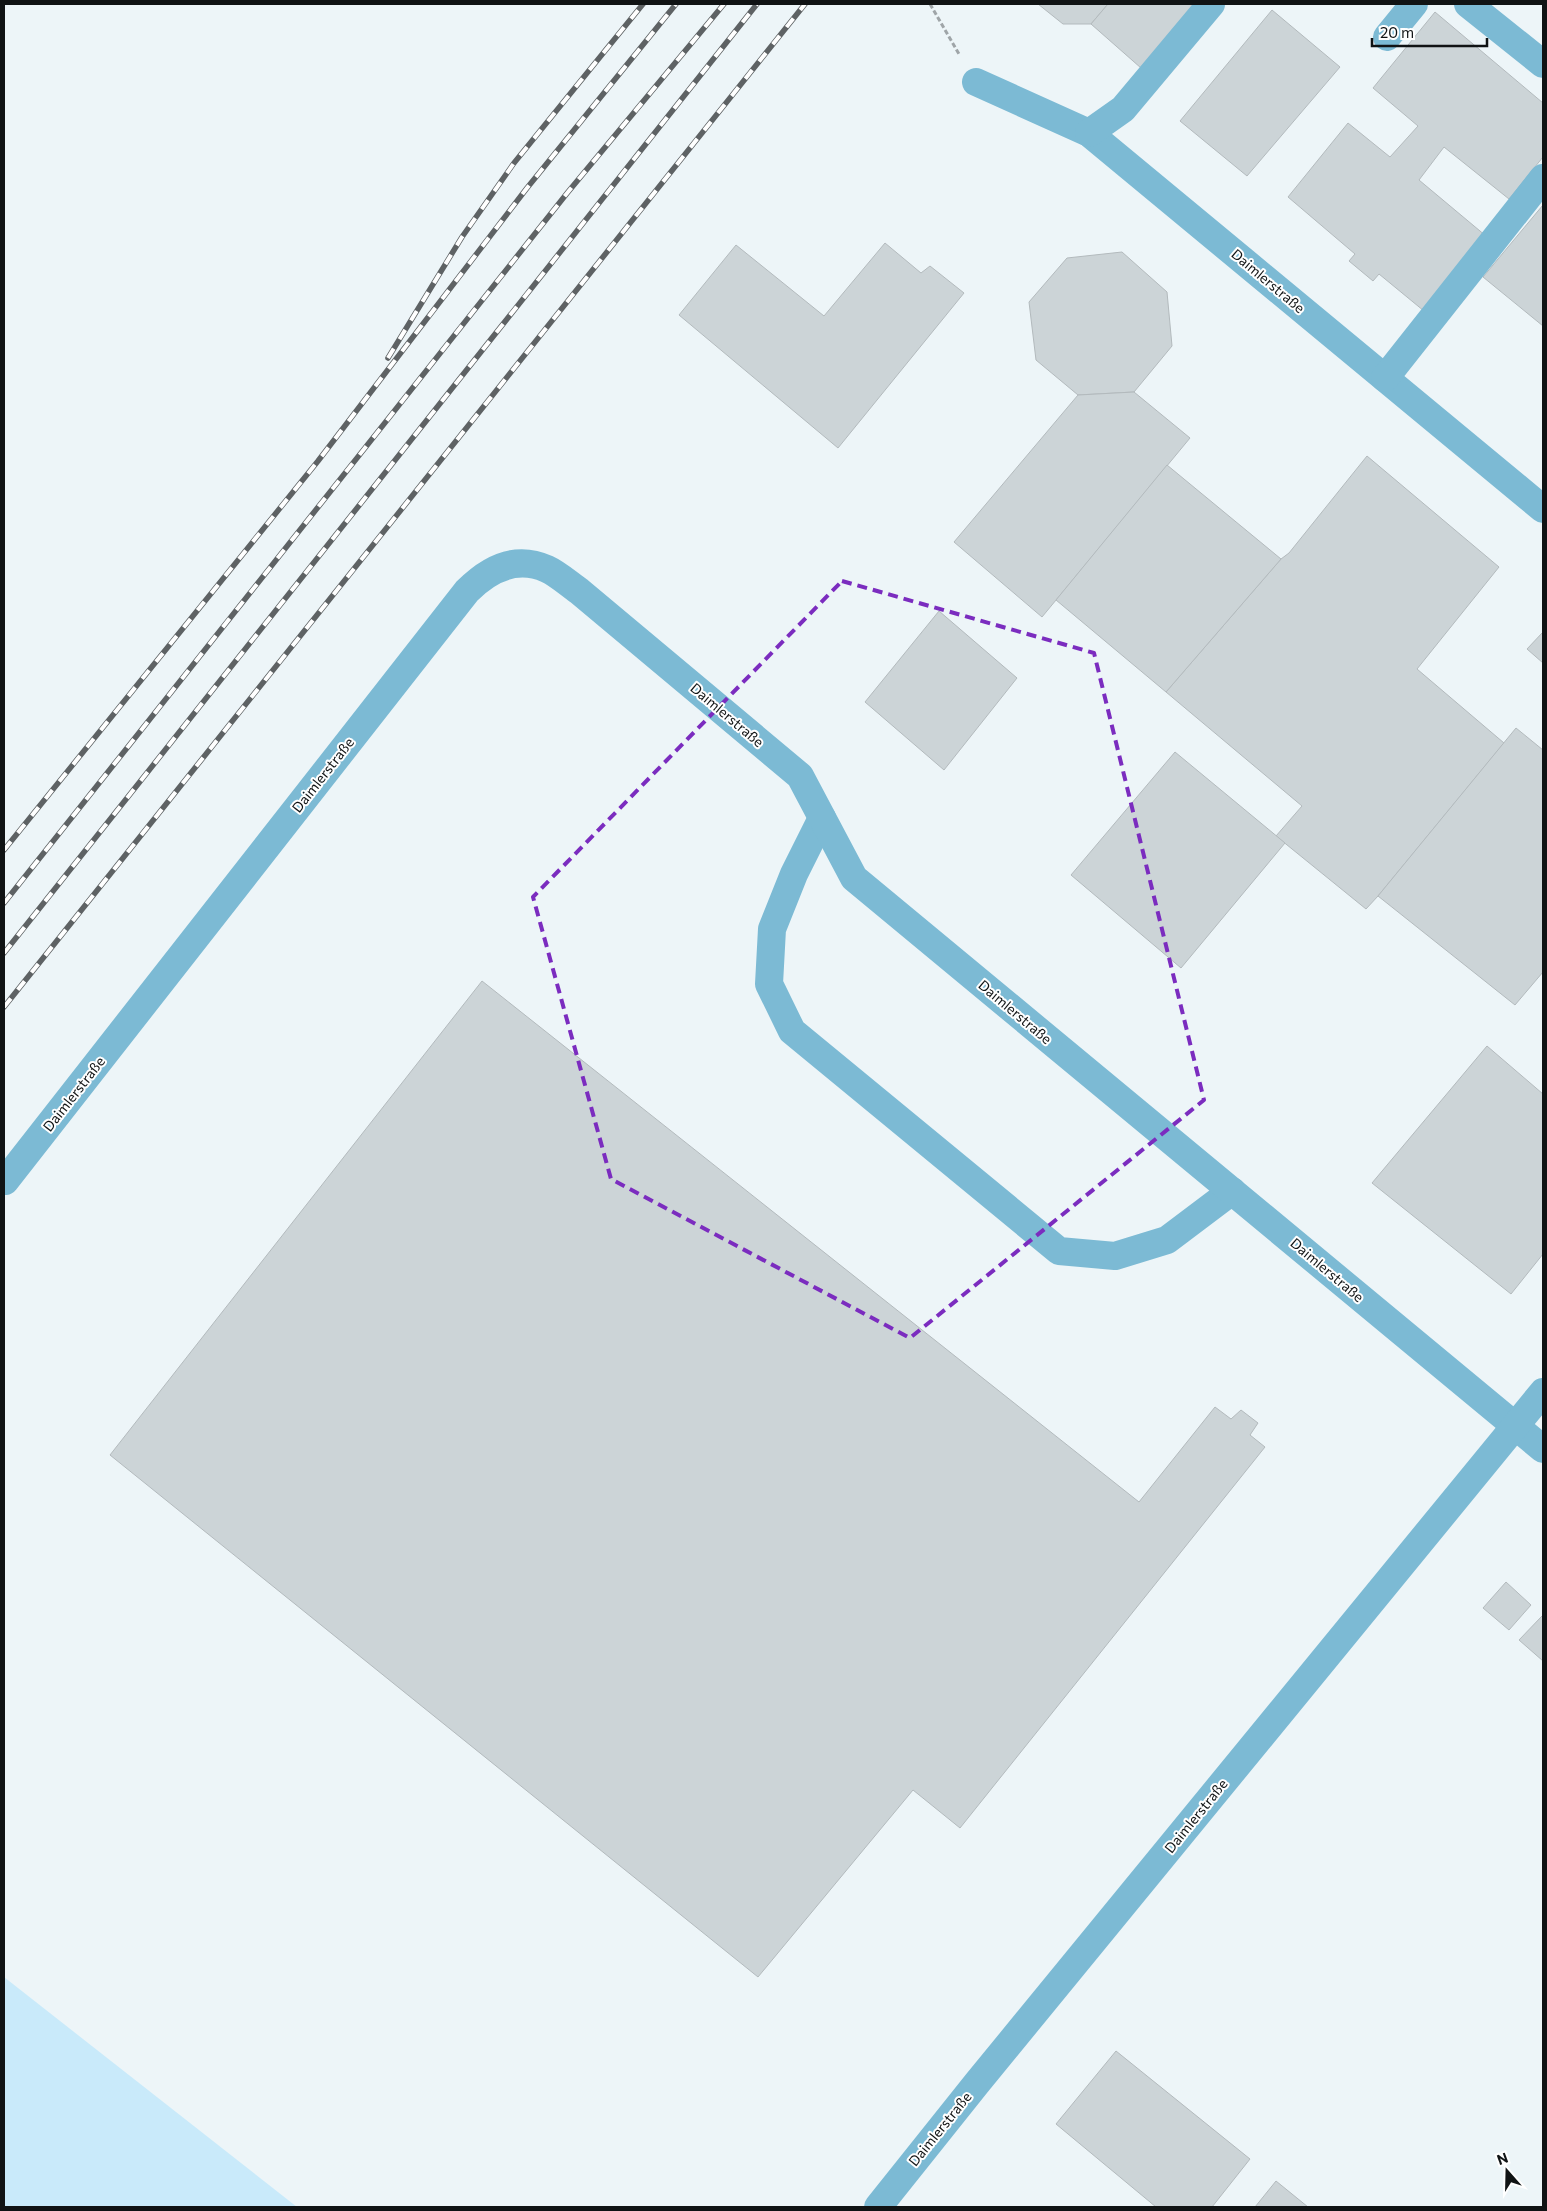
<svg xmlns="http://www.w3.org/2000/svg" width="1547" height="2211" font-family="Commissioner,sans-serif">
<rect width="100%" height="100%" fill="#edf5f8"/>
<path fill="#c9eafa" d="M4 1977 297 2207H4Z"/>
<g fill="#ccd4d7" stroke="#b3babd">
<path d="M1038 4H1108L1091 24H1063Z"/>
<path d="M1108 4H1194L1141 68 1091 24Z"/>
<path d="M1272 10 1340 67 1247 176 1180 121Z"/>
<path d="M1435 12 1543 103V157L1509 199 1444 147 1419 180 1486 236 1424 311 1379 274 1373 281 1349 261 1355 254 1288 197 1348 123 1390 157 1418 126 1373 88Z"/>
<path d="M1543 205V326L1483 277Z"/>
<path d="M885 243 921 273 930 266 964 293 838 448 679 315 736 245 824 316Z"/>
<path d="M1122 252 1167 292 1172 346 1134 392 1078 395 1036 360 1029 302 1067 258Z"/>
<path d="M1134 392 1190 438 1042 617 954 542 1078 395Z"/>
<path d="M1367 456 1499 567 1417 669 1504 743 1378 896 1366 909 1276 836 1302 806 1166 692 1281 559 1289 553Z"/>
<path d="M1167 465 1281 559 1166 692 1056 600Z"/>
<path d="M939 611 1017 678 944 770 865 702Z"/>
<path d="M1543 632V663L1527 649Z"/>
<path d="M1516 728 1543 750V972L1515 1005 1378 896Z"/>
<path d="M1175 752 1285 843 1181 968 1071 875Z"/>
<path d="M482 981 1139 1502 1215 1407 1231 1419 1241 1410 1258 1423 1250 1435 1265 1447 960 1828 913 1790 758 1977 110 1455Z"/>
<path d="M1487 1046 1543 1094V1254L1511 1294 1372 1183Z"/>
<path d="M1506 1582 1531 1605 1509 1630 1483 1608Z"/>
<path d="M1542 1616 1543 1617V1661L1519 1640Z"/>
<path d="M1116 2051 1250 2159 1212 2207H1156L1056 2124Z"/>
<path d="M1276 2181 1308 2207H1255Z"/>
</g>
<g fill="none" stroke-linecap="round" stroke-linejoin="round">
<path stroke="#9fa5a8" stroke-width="3" stroke-dasharray="5 2.5" stroke-linecap="butt" d="M930 4 959 54"/>
<g stroke="#7cbad4" stroke-width="28">
<path d="M1468 4 1543 64"/>
<path d="M1387 37 1414 4"/>
<path d="M976 82 1089 133 1543 509"/>
<path d="M1089 133 1123 109 1211 4"/>
<path d="M1385 378 1543 178"/>
<path d="M822 818 794 874 772 929 769 984 792 1031 1059 1251 1115 1256 1167 1240 1232 1191"/>
<path d="M5 1181 467 591C489 569 516 555 547 569 558 574 569 584 579 591L800 776 854 878 1543 1449"/>
<path d="M878 2207 977 2083 1543 1392"/>
</g>
<defs>
<g id="rail">
<path d="M388 358 462 237 514 163 643 4"/>
<path d="M4 850 318 461 527 188 676 4"/>
<path d="M4 903 568 192 724 4"/>
<path d="M4 953 757 4"/>
<path d="M4 1007 805 4"/>
</g>
</defs>
<use href="#rail" stroke="#5e6264" stroke-width="5.5"/>
<use href="#rail" stroke="#fff" stroke-width="4" stroke-dasharray="11" stroke-linecap="butt"/>
</g>
<path fill="none" stroke="#7b2cbf" stroke-width="4" stroke-dasharray="10 6" stroke-linejoin="round" d="M842 581 1094 653 1204 1100 910 1338 611 1179 533 897Z"/>
<g text-anchor="middle" stroke-width="4" stroke-linejoin="round" paint-order="stroke">
<g font-size="14" fill="#101314" stroke="#fff">
<text transform="translate(1268 281) rotate(40)" y="5">Daimlerstraße</text>
<text transform="translate(727 715) rotate(40)" y="5">Daimlerstraße</text>
<text transform="translate(323 775) rotate(-52)" y="5">Daimlerstraße</text>
<text transform="translate(1015 1012) rotate(40)" y="5">Daimlerstraße</text>
<text transform="translate(74 1094) rotate(-52)" y="5">Daimlerstraße</text>
<text transform="translate(1327 1270) rotate(40)" y="5">Daimlerstraße</text>
<text transform="translate(1196 1816) rotate(-51)" y="5">Daimlerstraße</text>
<text transform="translate(940 2129) rotate(-51)" y="5">Daimlerstraße</text>
</g>
</g>
<rect width="1547" height="2211" fill="none" stroke="#101314" stroke-width="10"/>
<g transform="translate(1507 2171) rotate(340)" stroke="#ffffff" stroke-width="4" paint-order="stroke">
<path d="M0-4L9 19L0 12L-9 19Z" fill="#101314"/>
<text y="-8" font-size="14" font-weight="bold" text-anchor="middle" fill="#101314">N</text>
</g>
<path d="M1372 38v8h115v-8" fill="none" stroke="#101314" stroke-width="2.5"/>
<text x="1380" y="38" font-size="15" fill="#101314" stroke="#ffffff" stroke-width="4" paint-order="stroke">20 m</text>
</svg>
